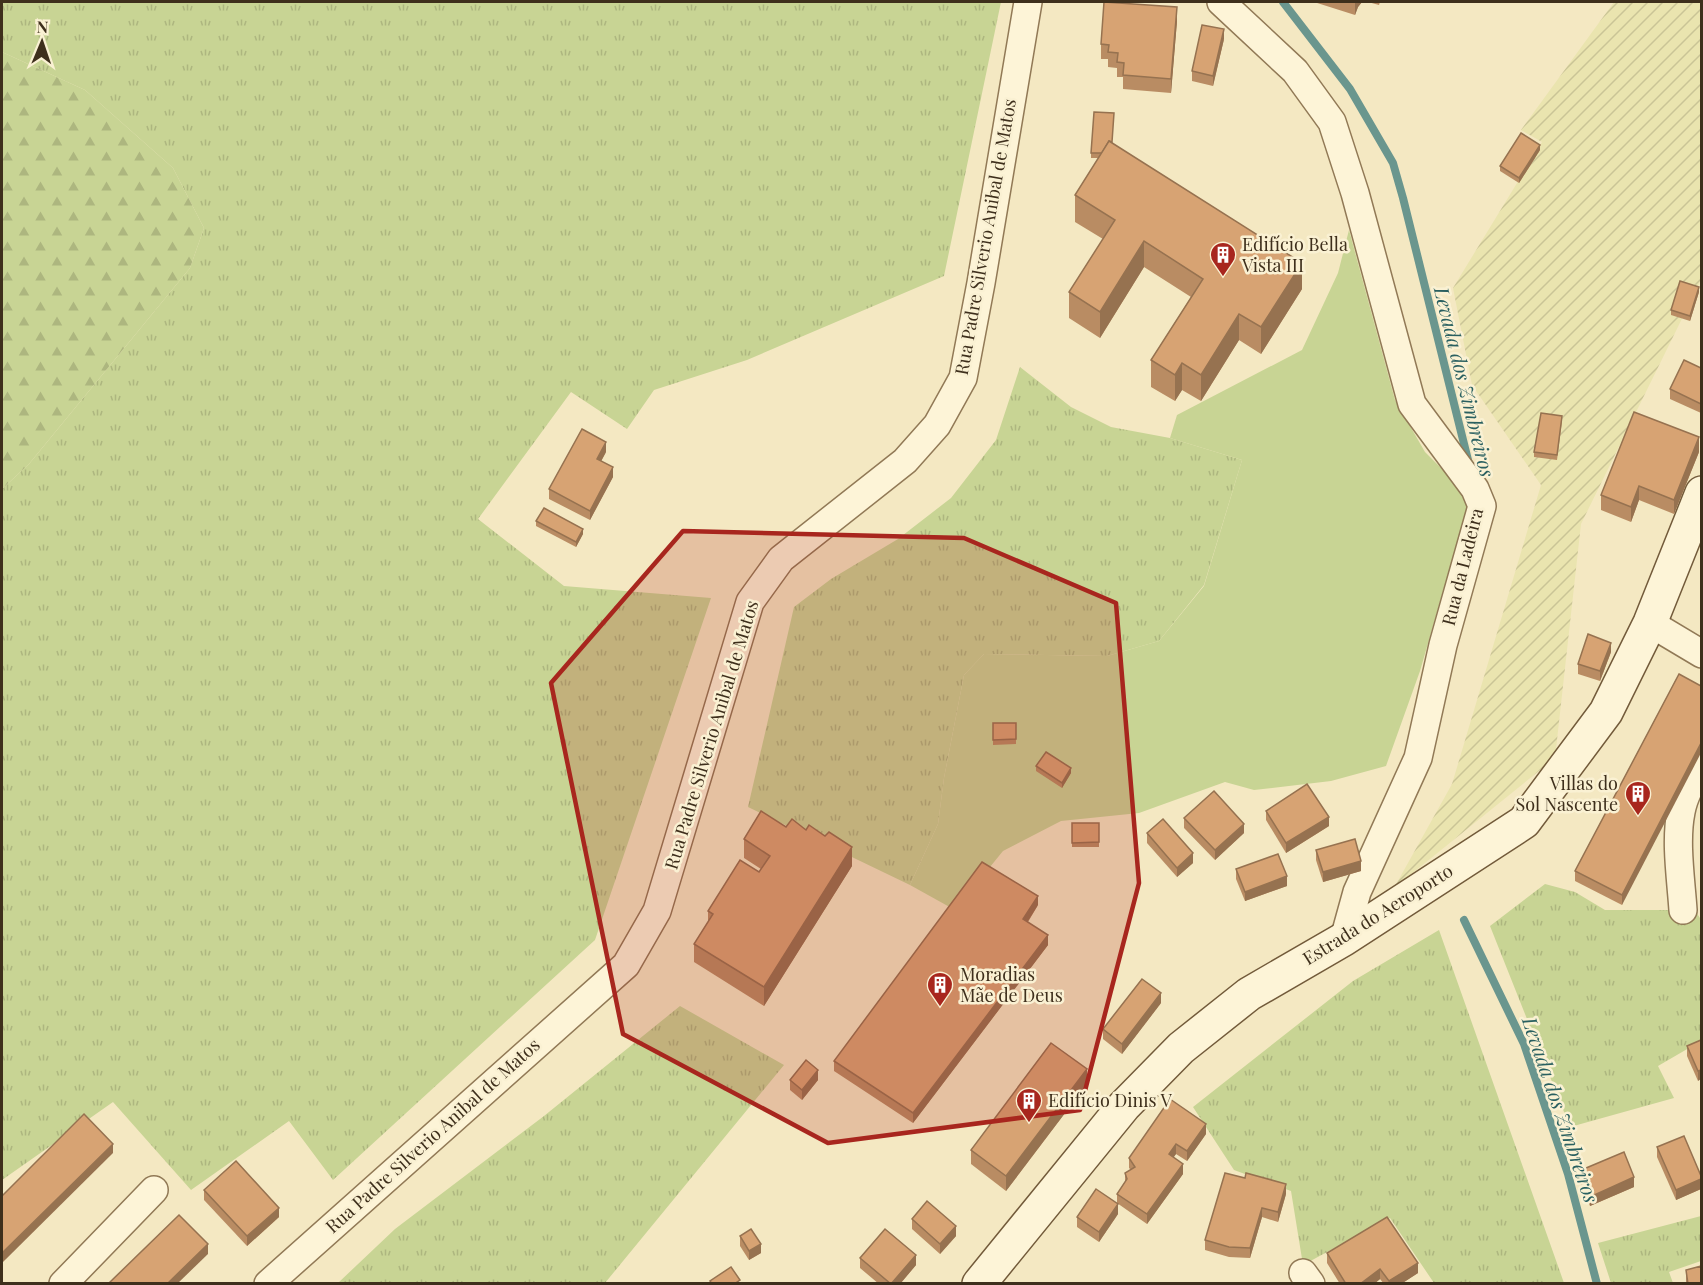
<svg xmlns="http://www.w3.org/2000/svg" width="1703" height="1285" font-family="'Playfair Display',serif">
<defs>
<pattern id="farmland-furrows" width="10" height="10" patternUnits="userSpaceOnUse" patternTransform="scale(1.5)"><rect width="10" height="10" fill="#eae4af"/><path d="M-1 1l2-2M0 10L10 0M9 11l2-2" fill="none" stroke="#cac496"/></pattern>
<pattern id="grass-tufts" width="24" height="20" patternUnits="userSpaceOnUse" patternTransform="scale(1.5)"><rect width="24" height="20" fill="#c8d494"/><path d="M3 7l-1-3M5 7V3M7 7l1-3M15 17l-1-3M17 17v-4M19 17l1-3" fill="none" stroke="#adb67f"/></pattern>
<pattern id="forest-firs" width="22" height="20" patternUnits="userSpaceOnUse" patternTransform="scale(1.5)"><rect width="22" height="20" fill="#c8d494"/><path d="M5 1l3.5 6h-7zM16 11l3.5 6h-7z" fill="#adb67f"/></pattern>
</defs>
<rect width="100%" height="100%" fill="#f4e8c2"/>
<path fill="url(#farmland-furrows)" d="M1614 2H1701V280L1581 524 1555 758 1394 888 1452 784 1541 485 1472 385 1453 288 1542 142 1521 130Z"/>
<g fill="url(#grass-tufts)">
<path d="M2 2H1001L944 276 747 360 654 390 627 429 571 392 478 519 564 586 711 598 595 940 333 1180 289 1121 191 1190 113 1102 2 1180V489L29 464 190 268 204 228 173 168 85 90 2 52Z"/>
<path d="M1020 367 1071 407 1111 427 1170 438 1242 460 1204 585 1159 641 1107 656 984 654 964 675 944 778 938 824 910 885 748 807 794 607 831 579 898 539 951 498 996 440Z"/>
<path d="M1545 884 1575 892 1605 910H1679L1696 912 1702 921 1701 1041 1658 1066 1674 1098 1570 1127 1490 926Z"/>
<path d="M1439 930 1564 1283H1434L1390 1218 1303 1265 1291 1191 1234 1170 1193 1107 1353 981Z"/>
<path d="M680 1006 784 1065 605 1283H338L395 1229 544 1116Z"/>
<path d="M1701 1216V1261L1669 1272 1673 1283H1611L1598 1243Z"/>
</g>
<path fill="url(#forest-firs)" d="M2 52 85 90 173 168 204 228 190 268 29 464 2 489Z"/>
<path fill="#c8d494" d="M1349 230 1395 400 1425 452 1473 500 1443 591 1420 671 1386 766 1331 781 1254 790 1225 782 1139 813 1061 821 1003 851 955 910 910 885 938 824 944 778 964 675 984 654 1107 656 1159 641 1204 586 1242 460 1170 438 1177 415 1302 350 1338 273Z"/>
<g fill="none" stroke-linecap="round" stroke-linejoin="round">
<g stroke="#6a968e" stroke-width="8">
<path d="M1283 2 1350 89 1393 163 1403 198 1469 464"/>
<path d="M1464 920 1524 1044 1568 1174 1597 1284"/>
</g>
<defs>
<g id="street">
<path d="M1221 2 1295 71 1332 122 1355 193 1412 404 1475 489 1482 506 1443 645 1418 758 1357 892 1344 939"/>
<path d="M1650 623 1702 654"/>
<path d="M1683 910C1681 880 1675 841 1681 812 1684 795 1693 780 1702 765"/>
<path d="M1303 1273 1311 1284"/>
<path d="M63 1284 154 1190"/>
<path d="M268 1284 626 965 657 911 750 602 781 559 905 461 937 425 963 378 981 283 1028 2"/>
</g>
<path id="secondary" d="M979 1284 1124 1106 1181 1048 1249 994 1344 939 1524 822 1606 712 1650 623 1702 493"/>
</defs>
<use href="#street" stroke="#917956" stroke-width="30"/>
<use href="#secondary" stroke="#725a3a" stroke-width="36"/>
<use href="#street" stroke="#fdf4d7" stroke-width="27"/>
<use href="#secondary" stroke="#fdf4d7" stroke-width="33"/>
</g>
<g fill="#b98c63">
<path d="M1314 2H1362L1358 7 1355 15Z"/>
<path d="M1368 2H1380L1379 5Z"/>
<path d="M1177 21 1171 93 1123 89V77H1117V68L1108 67V59H1101V44Z"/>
<path d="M1224 39 1213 86 1192 81V71Z"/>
<path d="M1112 143 1302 289 1261 354 1239 340 1201 401 1182 390 1175 401 1151 387V360L1191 297 1144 267 1100 338 1069 318V292L1103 239 1075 222V195L1099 158H1091V153Z"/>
<path d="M1540 150 1519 183 1500 171V166Z"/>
<path d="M1699 292 1690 321 1671 315V310Z"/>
<path d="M1701 368V413L1670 399V389Z"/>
<path d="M1562 421 1557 460 1534 457V452Z"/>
<path d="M606 452 601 461 613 477 590 520 549 499V489Z"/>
<path d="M1699 452 1674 514 1639 500 1631 522 1601 510V495Z"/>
<path d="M536 521 583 534 576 547 536 526Z"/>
<path d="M1611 652 1600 681 1578 674V664Z"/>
<path d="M1679 674 1622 905 1575 881V871Z"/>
<path d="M993 723H1016V744L993 745Z"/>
<path d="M1036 766 1071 773 1062 788 1036 771Z"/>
<path d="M1266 811 1329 826 1286 853 1266 820Z"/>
<path d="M1184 818 1244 833 1215 860 1184 828Z"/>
<rect x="1072" y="823" width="27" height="24"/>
<path d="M786 827 852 866 764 1006 694 962V944L708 922V911L759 872 761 869 744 858V839Z"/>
<path d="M1147 833 1193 863 1177 877 1147 843Z"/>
<path d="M1316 850 1361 871 1323 882 1316 860Z"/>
<path d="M1236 869 1287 886 1245 901 1236 879Z"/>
<path d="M1038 905 1028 922 1048 945 913 1123 834 1071V1061Z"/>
<path d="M1161 1003 1122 1054 1103 1039V1029Z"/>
<path d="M1701 1040 1698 1081 1687 1056V1046Z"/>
<path d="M790 1080H818L802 1100 790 1090Z"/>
<path d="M1087 1084 1006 1191 971 1164V1150Z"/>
<path d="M1206 1134 1187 1161 1176 1154 1173 1157 1183 1174 1147 1224 1117 1203V1194L1125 1182V1173L1131 1170 1129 1168V1158Z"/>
<path d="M1657 1147 1701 1176V1189L1676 1200 1657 1157Z"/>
<path d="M1579 1171 1634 1187 1590 1206 1579 1181Z"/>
<path d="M204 1190 279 1217 247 1246 204 1200Z"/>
<path d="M1286 1194 1278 1222 1262 1217 1250 1258 1229 1257 1205 1250V1240Z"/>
<path d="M1118 1214 1099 1242 1077 1227V1217Z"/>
<path d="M912 1219 956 1236 940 1254 912 1229Z"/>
<path d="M740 1236 761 1253 749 1260 740 1246Z"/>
<path d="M1327 1253 1418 1273 1401 1284H1384L1380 1279 1374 1284H1340L1327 1263Z"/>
<path d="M860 1258 916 1265 900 1284H879L860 1268Z"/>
<path d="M1686 1270 1701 1284H1686Z"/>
</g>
<g fill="#967250">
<path d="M1355 2H1362L1358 7 1355 15Z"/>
<path d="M1177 7V21L1171 93V79Z"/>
<path d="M1224 29V39L1213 86V76Z"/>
<path d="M1540 145V150L1519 183V178Z"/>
<path d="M1144 241V267L1100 338V312Z"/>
<path d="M1302 263V289L1261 354V327Z"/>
<path d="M1699 287V292L1690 321V316Z"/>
<path d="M1239 314V340L1201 401V375Z"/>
<path d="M1182 363V390L1175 401V375Z"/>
<path d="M1699 437V452L1674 514V500Z"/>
<path d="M606 442V452L597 469V459Z"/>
<path d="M613 467V477L590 520V511Z"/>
<path d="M1639 486V500L1631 522V507Z"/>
<path d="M583 529V534L576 547V542Z"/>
<path d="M1611 643V652L1600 681V671Z"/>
<path d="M1701 743V753L1622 905V895Z"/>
<path d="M1071 768V773L1062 788V783Z"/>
<path d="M1329 817V826L1286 853V843Z"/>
<path d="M1244 824V833L1215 860V850Z"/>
<path d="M852 847V866L764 1006V987Z"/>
<path d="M1193 853V863L1177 877V868Z"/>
<path d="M1361 861V871L1323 882V872Z"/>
<path d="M1287 876V886L1245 901V892Z"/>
<path d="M1038 896V905L1023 929V919Z"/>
<path d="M1048 935V945L913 1123V1113Z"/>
<path d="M1161 993V1003L1122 1054V1044Z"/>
<path d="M1087 1069V1084L1006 1191V1176Z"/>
<path d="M818 1070V1080L802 1100V1090Z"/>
<path d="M1701 1070V1079L1698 1081V1071Z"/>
<path d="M1206 1124V1134L1187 1161V1151Z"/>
<path d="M113 1144V1153L2 1263V1253Z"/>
<path d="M1176 1144V1154L1169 1164V1154Z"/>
<path d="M1183 1164V1174L1147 1224V1214Z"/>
<path d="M1634 1177V1187L1590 1206V1197Z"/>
<path d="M1701 1179V1189L1676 1200V1190Z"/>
<path d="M1286 1184V1194L1278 1222V1212Z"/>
<path d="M1118 1204V1214L1099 1242V1232Z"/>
<path d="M279 1208V1217L247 1246V1236Z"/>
<path d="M1262 1208V1217L1250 1258V1248Z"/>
<path d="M956 1226V1236L940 1254V1244Z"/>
<path d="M208 1244V1254L177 1284H167Z"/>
<path d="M761 1244V1253L749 1260V1251Z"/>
<path d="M916 1255V1265L900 1284H891Z"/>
<path d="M1418 1263V1273L1401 1284H1389V1281Z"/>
<path d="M1380 1269V1279L1374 1284H1360Z"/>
</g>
<g fill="#d7a373" stroke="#967250" stroke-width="1.5">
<path d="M1104 2 1177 7 1171 79 1123 75 1124 63 1117 62 1118 53 1108 52 1109 45 1101 44Z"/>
<path d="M1202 25 1224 29 1213 76 1192 71Z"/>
<path d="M1094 112 1114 113 1112 142 1109 141 1102 153H1091Z"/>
<path d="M1521 133 1540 145 1519 178 1500 166Z"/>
<path d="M1109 141 1302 263 1261 327 1239 314 1201 375 1182 363 1175 375 1151 360 1203 279 1144 241 1100 312 1069 292 1115 220 1075 195Z"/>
<path d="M1680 281 1699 287 1690 316 1671 310Z"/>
<path d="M1684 360 1701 368V404L1670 389Z"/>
<path d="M1634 412 1699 437 1674 500 1639 486 1631 507 1601 495Z"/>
<path d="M1541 413 1562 416 1557 455 1534 452Z"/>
<path d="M582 429 606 442 597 459 613 467 590 511 549 489Z"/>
<path d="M544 508 583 529 576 542 536 521Z"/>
<path d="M1588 634 1611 643 1600 671 1578 664Z"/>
<path d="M1679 674 1701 686V743L1622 895 1575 871Z"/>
<path d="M993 723H1016V739L993 740Z"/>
<path d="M1046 752 1071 768 1062 783 1036 766Z"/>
<path d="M1307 784 1329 817 1286 843 1266 811Z"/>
<path d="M1214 791 1244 824 1215 850 1184 818Z"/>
<path d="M761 811 786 827 792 819 806 830 809 825 825 836 829 832 852 847 764 987 694 944 713 914 708 911 740 860 759 872 770 856 744 839Z"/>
<path d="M1163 819 1193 853 1177 868 1147 833Z"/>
<path d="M1072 823H1099V842L1072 843Z"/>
<path d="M1355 839 1361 861 1323 872 1316 850Z"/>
<path d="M1278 854 1287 876 1245 892 1236 869Z"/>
<path d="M982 862 1038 896 1023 919 1048 935 913 1113 834 1061Z"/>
<path d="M1142 979 1161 993 1122 1044 1103 1029Z"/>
<path d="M1701 1040V1070L1698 1071 1687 1046Z"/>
<path d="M1051 1043 1087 1069 1006 1176 971 1150Z"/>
<path d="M806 1060 818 1070 802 1090 790 1080Z"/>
<path d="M1170 1099 1206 1124 1187 1151 1176 1144 1169 1154 1183 1164 1147 1214 1117 1194 1127 1179 1125 1173 1135 1167 1129 1158Z"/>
<path d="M84 1114 113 1144 2 1253V1196Z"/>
<path d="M1684 1136 1701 1176V1179L1676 1190 1657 1147Z"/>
<path d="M1624 1152 1634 1177 1590 1197 1579 1171Z"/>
<path d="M236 1161 279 1208 247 1236 204 1190Z"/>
<path d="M1225 1173 1245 1178 1246 1173 1286 1184 1278 1212 1262 1208 1250 1248 1229 1247 1205 1240Z"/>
<path d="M1096 1189 1118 1204 1099 1232 1077 1217Z"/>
<path d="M927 1201 956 1226 940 1244 912 1219Z"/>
<path d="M179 1215 208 1244 167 1284H108Z"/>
<path d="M1387 1217 1418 1263 1389 1281 1380 1269 1360 1284H1346L1327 1253Z"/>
<path d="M751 1229 761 1244 749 1251 740 1236Z"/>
<path d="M885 1229 916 1255 891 1284 860 1258Z"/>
<path d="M1701 1266V1284H1688L1686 1270Z"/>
<path d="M731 1267 740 1280 734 1284H712L710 1281Z"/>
</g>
<path fill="#a8261e" fill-opacity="0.2" stroke="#a8261e" stroke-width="4.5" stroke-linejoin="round" d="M683 531 964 538 1116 603 1139 883 1080 1110 828 1143 623 1034 551 683Z"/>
<defs>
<symbol id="building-pin" viewBox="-11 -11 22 30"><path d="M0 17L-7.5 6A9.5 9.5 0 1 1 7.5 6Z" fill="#a8261e" stroke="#faf1d3"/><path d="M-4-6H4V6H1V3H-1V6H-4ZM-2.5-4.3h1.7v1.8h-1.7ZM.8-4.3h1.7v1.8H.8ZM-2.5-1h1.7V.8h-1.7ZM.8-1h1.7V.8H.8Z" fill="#fff"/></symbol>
</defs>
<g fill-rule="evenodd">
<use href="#building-pin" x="1208" y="240" width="30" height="40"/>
<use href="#building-pin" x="1623" y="779" width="30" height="40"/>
<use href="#building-pin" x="925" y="970" width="30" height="40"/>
<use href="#building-pin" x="1014" y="1086" width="30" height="40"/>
</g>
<g text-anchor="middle" stroke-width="5" stroke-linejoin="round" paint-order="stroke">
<g font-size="18" fill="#3e2f1c" stroke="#faf1d3">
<text transform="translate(986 237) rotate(-80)" y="6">Rua Padre Silverio Anibal de Matos</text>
<text transform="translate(1463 567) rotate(-76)" y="6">Rua da Ladeira</text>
<text transform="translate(712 735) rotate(-73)" y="6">Rua Padre Silverio Anibal de Matos</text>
<text transform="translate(1378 915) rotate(-32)" y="6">Estrada do Aeroporto</text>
<text transform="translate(433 1136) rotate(-42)" y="6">Rua Padre Silverio Anibal de Matos</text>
</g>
<g font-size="18" fill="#3e2f1c" stroke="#faf1d3" text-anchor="start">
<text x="1242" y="251">Edifício Bella<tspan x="1242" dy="21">Vista III</tspan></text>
<text x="1618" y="790" text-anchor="end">Villas do<tspan x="1618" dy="21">Sol Nascente</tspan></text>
<text x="960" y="981">Moradias<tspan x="960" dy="21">Mãe de Deus</tspan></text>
<text x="1048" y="1107">Edifício Dinis V</text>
</g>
<g font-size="20" font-style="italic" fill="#2a6060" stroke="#faf1d3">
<text transform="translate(1464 382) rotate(76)" y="7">Levada dos Zimbreiros</text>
<text transform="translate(1560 1110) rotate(71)" y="7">Levada dos Zimbreiros</text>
</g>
</g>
<rect width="1703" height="1285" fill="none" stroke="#3e2f1c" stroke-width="6"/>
<g transform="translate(42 42) rotate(2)" stroke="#faf1d3" stroke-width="4.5" paint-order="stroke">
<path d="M0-4.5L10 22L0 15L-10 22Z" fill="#3e2f1c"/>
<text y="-9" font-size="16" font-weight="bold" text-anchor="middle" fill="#3e2f1c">N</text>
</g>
</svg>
